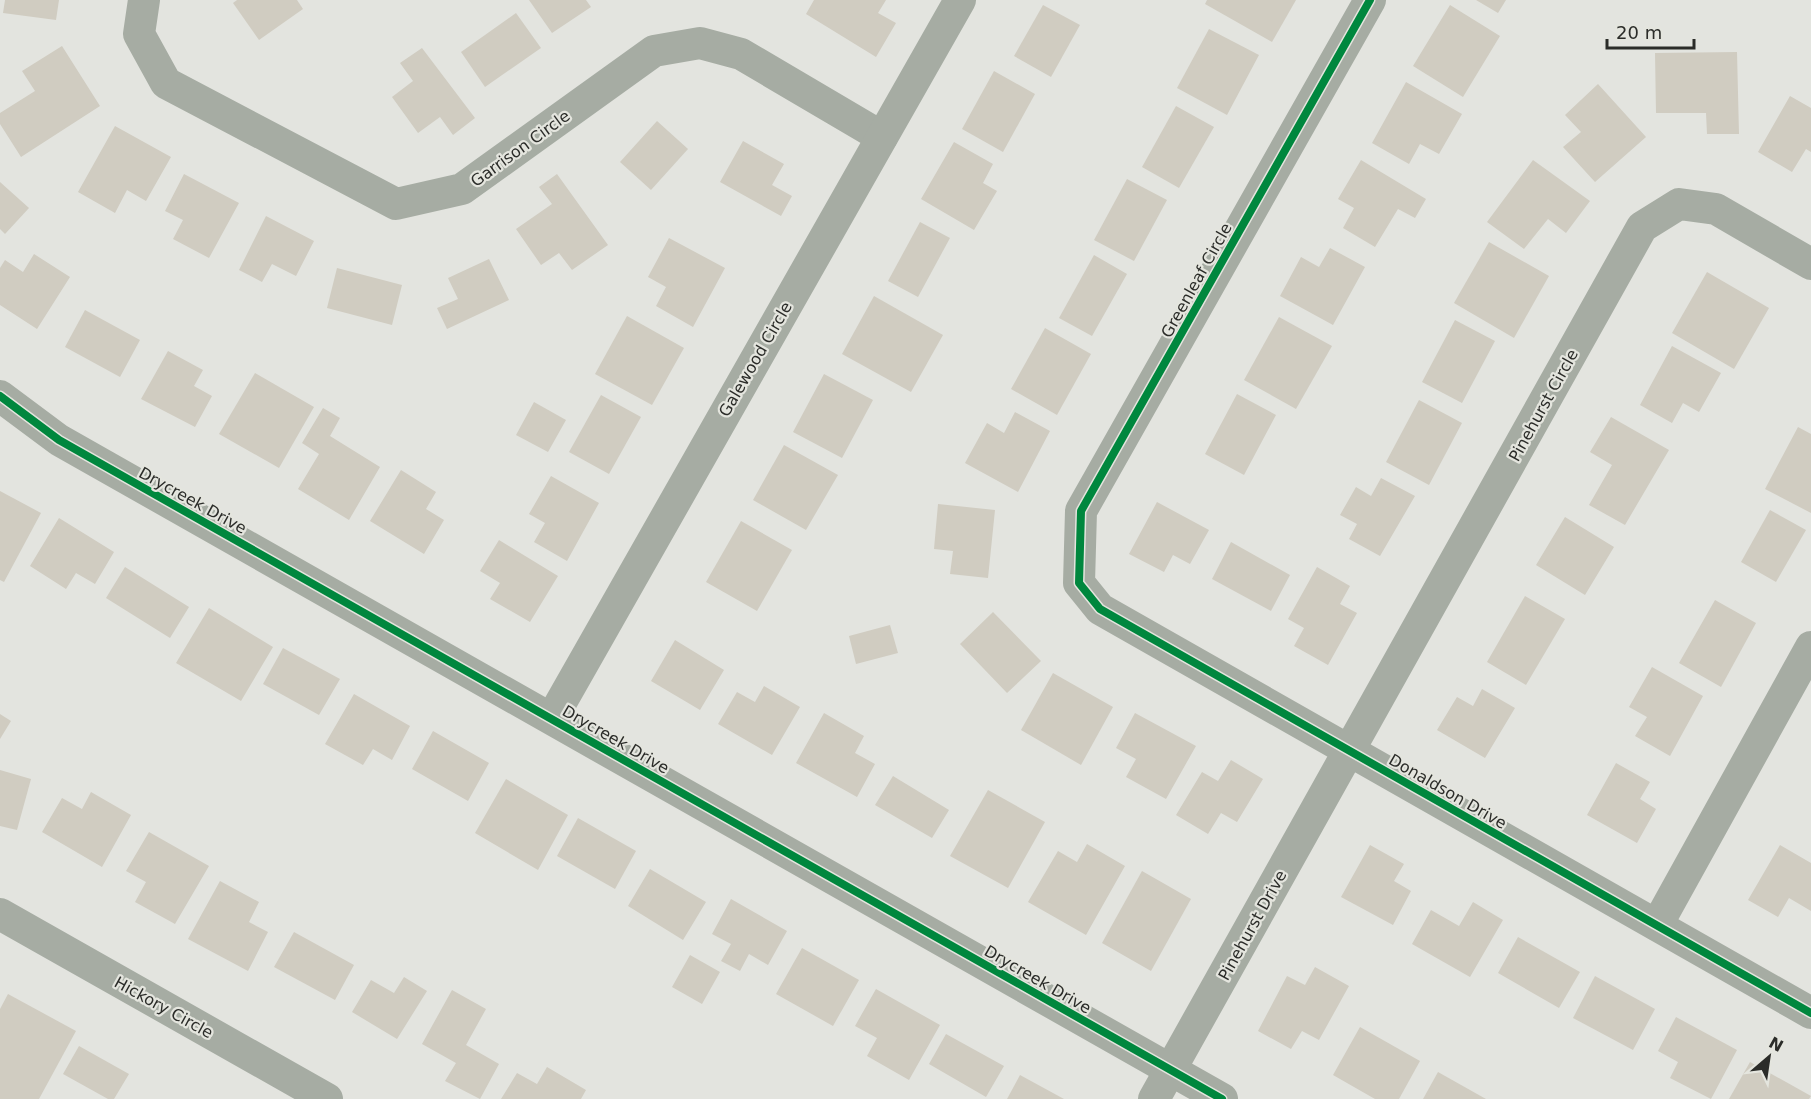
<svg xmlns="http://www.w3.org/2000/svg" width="1811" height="1099" font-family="'DejaVu Sans',sans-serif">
<rect width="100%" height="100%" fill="#e3e4df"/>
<g fill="#d0ccc1">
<path d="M5 0H59L56 20 3 13Z"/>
<path d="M237 0H297L303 9 259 40 233 3Z"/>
<path d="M529 0H586L591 7 552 33Z"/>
<path d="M814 0H886L878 13 896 23 876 57 806 14Z"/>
<path d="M1207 0H1296L1272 42 1205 4Z"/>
<path d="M1476 0H1506L1498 13Z"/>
<path d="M1043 5 1080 25 1051 77 1014 56Z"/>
<path d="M1450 5 1500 36 1463 97 1413 66Z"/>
<path d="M516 13 541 48 485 87 461 52Z"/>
<path d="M1209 29 1259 55 1227 115 1177 88Z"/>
<path d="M62 46 100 106 21 157 0 124V113L35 91 22 71Z"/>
<path d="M422 48 475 118 453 135 440 117 418 133 392 97 413 81 400 63Z"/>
<path d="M1737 52 1739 134H1707L1706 113H1656L1655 53Z"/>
<path d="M994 71 1035 94 1003 152 962 129Z"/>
<path d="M1406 82 1462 114 1439 154 1420 144 1409 164 1372 143Z"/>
<path d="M1598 84 1646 137 1595 182 1563 147 1581 132 1565 115Z"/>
<path d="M1790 96 1811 108V152L1806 149 1792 172 1758 152Z"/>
<path d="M1176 106 1214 127 1179 188 1142 167Z"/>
<path d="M657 121 688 149 651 190 620 162Z"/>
<path d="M115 126 171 157 146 201 127 190 115 213 78 192Z"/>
<path d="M743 141 784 164 772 185 792 196 781 216 720 182Z"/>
<path d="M954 142 993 164 983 183 997 191 974 230 921 199Z"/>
<path d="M1361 160 1426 199 1415 218 1398 209 1375 247 1343 228 1354 208 1338 199Z"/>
<path d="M1533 160 1590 201 1566 233 1548 219 1524 249 1487 222Z"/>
<path d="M184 174 239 203 209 258 173 239 183 220 165 211Z"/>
<path d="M557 174 608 245 572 270 559 253 541 265 516 229 552 204 539 187Z"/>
<path d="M1127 179 1167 200 1134 261 1094 240Z"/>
<path d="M0 182 29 208 5 234 0 229Z"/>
<path d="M266 216 314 241 296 276 272 264 262 282 239 270Z"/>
<path d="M920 222 950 238 918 297 888 281Z"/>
<path d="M669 238 725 268 693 327 656 306 666 287 648 277Z"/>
<path d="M1489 242 1549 276 1514 338 1454 303Z"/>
<path d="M1330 248 1365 267 1333 325 1280 296 1301 257 1319 267Z"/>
<path d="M34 254 70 277 37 329 0 305V268L5 260 23 272Z"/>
<path d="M1094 255 1127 274 1092 336 1059 318Z"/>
<path d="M489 259 509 300 447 329 437 308 458 299 448 278Z"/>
<path d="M337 268 402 285 392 325 327 308Z"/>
<path d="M1707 272 1769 308 1734 369 1672 333Z"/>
<path d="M874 296 943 335 911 392 842 354Z"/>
<path d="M85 310 140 340 120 377 65 347Z"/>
<path d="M627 316 684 348 652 405 595 374Z"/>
<path d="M1279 317 1332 346 1296 409 1244 380Z"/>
<path d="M1455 320 1495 341 1462 403 1422 382Z"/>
<path d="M1045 328 1091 354 1057 415 1011 389Z"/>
<path d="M1672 346 1721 373 1699 412 1683 403 1672 423 1640 405Z"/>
<path d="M168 351 203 370 194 386 212 396 195 427 141 399Z"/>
<path d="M255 373 314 407 279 468 219 434Z"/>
<path d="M824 374 873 400 842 458 793 432Z"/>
<path d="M1237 394 1276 415 1244 475 1205 454Z"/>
<path d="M601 395 641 417 609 474 569 452Z"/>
<path d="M1419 400 1462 423 1429 485 1386 462Z"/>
<path d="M534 402 566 420 548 452 516 435Z"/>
<path d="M323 408 340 418 330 436 380 467 349 520 298 489 319 454 302 443Z"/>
<path d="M1015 412 1050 431 1018 492 965 463 987 423 1004 433Z"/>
<path d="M1611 417 1669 450 1625 525 1589 505 1612 465 1590 452Z"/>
<path d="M1798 427 1811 434V513L1765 489Z"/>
<path d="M784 445 838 475 806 530 753 500Z"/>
<path d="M401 470 436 492 426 509 444 520 424 554 370 521Z"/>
<path d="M551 476 599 503 567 561 534 542 545 523 529 514Z"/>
<path d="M1381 478 1415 496 1380 556 1349 539 1357 524 1340 515 1356 487 1371 496Z"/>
<path d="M0 491 41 513 4 582 0 580Z"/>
<path d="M1157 502 1209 530 1190 564 1173 555 1164 572 1129 554Z"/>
<path d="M938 504 995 510 988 578 950 574 953 551 934 549Z"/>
<path d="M1770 510 1806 530 1776 582 1741 562Z"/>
<path d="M1565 517 1614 547 1585 595 1536 565Z"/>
<path d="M59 518 114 552 95 584 76 573 66 589 30 566Z"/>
<path d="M741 521 792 550 757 611 706 582Z"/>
<path d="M499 540 558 576 530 622 490 599 500 583 480 571Z"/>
<path d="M1231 542 1290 575 1271 611 1212 579Z"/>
<path d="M125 567 189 607 170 638 106 598Z"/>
<path d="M1317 567 1350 586 1340 604 1357 613 1328 665 1294 646 1304 628 1288 619Z"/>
<path d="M1525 596 1565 619 1526 685 1487 662Z"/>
<path d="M1715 600 1756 623 1721 687 1679 663Z"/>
<path d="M209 608 273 647 241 701 176 663Z"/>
<path d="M993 612 1041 661 1007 693 960 644Z"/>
<path d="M890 625 898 653 856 664 849 636Z"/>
<path d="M675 640 724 670 700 710 651 681Z"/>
<path d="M283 648 340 679 319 715 263 684Z"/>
<path d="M1652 667 1703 696 1670 756 1635 736 1647 717 1629 707Z"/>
<path d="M1053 673 1113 707 1081 765 1021 730Z"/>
<path d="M764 686 800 707 772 755 718 724 737 692 755 702Z"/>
<path d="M1482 689 1515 708 1485 758 1437 730 1457 697 1473 706Z"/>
<path d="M354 694 410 726 392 760 373 749 363 765 325 744Z"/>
<path d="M824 713 864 736 855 753 875 764 857 797 796 763Z"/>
<path d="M1135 713 1196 746 1166 799 1126 777 1136 759 1116 748Z"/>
<path d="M0 714 11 721 0 739Z"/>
<path d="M433 731 489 763 468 801 412 769Z"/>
<path d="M1231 760 1263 779 1237 822 1221 813 1208 834 1176 815 1202 772 1218 781Z"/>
<path d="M1616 763 1650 782 1640 799 1656 809 1637 843 1587 815Z"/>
<path d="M0 770 31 779 17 830 0 826Z"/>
<path d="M893 776 949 810 932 838 875 805Z"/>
<path d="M506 779 568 815 538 870 475 833Z"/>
<path d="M988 790 1045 822 1008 888 950 856Z"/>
<path d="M91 792 131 815 102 867 42 832 62 798 82 809Z"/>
<path d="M578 818 636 851 615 889 557 856Z"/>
<path d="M149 832 209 866 175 924 135 902 146 882 126 871Z"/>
<path d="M1087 844 1125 866 1086 935 1028 902 1058 851 1077 862Z"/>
<path d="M1370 845 1404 864 1394 881 1411 891 1393 925 1341 897Z"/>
<path d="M1780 845 1811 863V911L1789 898 1778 917 1748 900Z"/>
<path d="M650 869 706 902 683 940 628 906Z"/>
<path d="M1142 871 1191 899 1151 971 1102 943Z"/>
<path d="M220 881 259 902 249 922 268 932 248 971 188 939Z"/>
<path d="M731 899 787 931 768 965 749 954 740 971 721 961 731 944 712 934Z"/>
<path d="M1473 902 1503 920 1470 977 1412 944 1431 910 1459 926Z"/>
<path d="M294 932 354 965 335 1000 274 967Z"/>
<path d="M1518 937 1580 972 1559 1008 1498 973Z"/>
<path d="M802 948 859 980 833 1026 776 994Z"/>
<path d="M690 955 720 972 702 1004 672 987Z"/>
<path d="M1315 967 1349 986 1319 1040 1302 1031 1291 1049 1258 1031 1287 976 1305 985Z"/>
<path d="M1595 976 1655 1009 1633 1050 1573 1018Z"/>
<path d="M404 977 427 991 397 1039 352 1012 371 980 394 993Z"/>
<path d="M876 989 940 1025 909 1080 867 1056 877 1038 855 1026Z"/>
<path d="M452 990 486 1009 466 1045 499 1064 480 1099 445 1081 456 1063 422 1044Z"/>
<path d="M8 994 76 1031 39 1099H0V1009Z"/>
<path d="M1676 1017 1737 1050 1711 1099 1670 1078 1678 1062 1658 1051Z"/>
<path d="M1360 1027 1420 1061 1399 1099H1375L1333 1075Z"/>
<path d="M946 1034 1004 1066 986 1097 929 1064Z"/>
<path d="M79 1046 129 1074 114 1099H108L63 1074Z"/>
<path d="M1750 1062 1811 1096 1809 1099H1729Z"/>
<path d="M547 1067 586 1090 581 1099H501L517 1073 537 1084Z"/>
<path d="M1438 1072 1486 1099H1423Z"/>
<path d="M1020 1075 1064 1099H1007Z"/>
</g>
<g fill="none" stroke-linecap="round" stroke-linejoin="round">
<g stroke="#a6aca3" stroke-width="32">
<path d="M144 0 139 34 166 83 396 204 462 189 654 51 700 43 741 54 882 137"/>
<path d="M1370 0 1081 511 1079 583 1100 609 1811 1013"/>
<path d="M0 396 59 440 1222 1099"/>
<path d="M552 718 960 0"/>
<path d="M0 914 327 1099"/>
<path d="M1657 925 1811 647"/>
<path d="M1154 1099 1642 227 1679 204 1716 209 1811 264"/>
</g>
<defs>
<g id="cycleway">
<path d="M1370 0 1081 511 1079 583 1100 609 1811 1013"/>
<path d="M0 396 59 440 1222 1099"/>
</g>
</defs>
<use href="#cycleway" stroke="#e4e5de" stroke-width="11"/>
<use href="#cycleway" stroke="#00873e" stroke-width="8"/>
</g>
<g text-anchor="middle" stroke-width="4.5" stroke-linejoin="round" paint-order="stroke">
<g font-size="16" fill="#2b2c29" stroke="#e4e5de">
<text transform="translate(520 148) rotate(-36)" y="6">Garrison Circle</text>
<text transform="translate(1196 280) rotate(-61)" y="6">Greenleaf Circle</text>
<text transform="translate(755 359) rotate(-60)" y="6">Galewood Circle</text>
<text transform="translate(1543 405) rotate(-61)" y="6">Pinehurst Circle</text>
<text transform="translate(193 500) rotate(29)" y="6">Drycreek Drive</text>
<text transform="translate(616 739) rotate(30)" y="6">Drycreek Drive</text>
<text transform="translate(1448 791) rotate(30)" y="6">Donaldson Drive</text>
<text transform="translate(1252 925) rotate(-61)" y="6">Pinehurst Drive</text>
<text transform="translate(1038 979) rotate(30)" y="6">Drycreek Drive</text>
<text transform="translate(164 1007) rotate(29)" y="6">Hickory Circle</text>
</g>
</g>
<g transform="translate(1769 1057) rotate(29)" stroke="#e4e5de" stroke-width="4.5" paint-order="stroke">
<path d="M0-4.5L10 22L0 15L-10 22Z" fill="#2b2c29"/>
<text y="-9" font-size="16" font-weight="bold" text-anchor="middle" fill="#2b2c29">N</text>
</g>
<path d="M1607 39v9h87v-9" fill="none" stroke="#2b2c29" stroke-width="3"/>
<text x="1616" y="39" font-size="18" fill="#2b2c29" stroke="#e4e5de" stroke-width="4.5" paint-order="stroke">20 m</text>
</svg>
